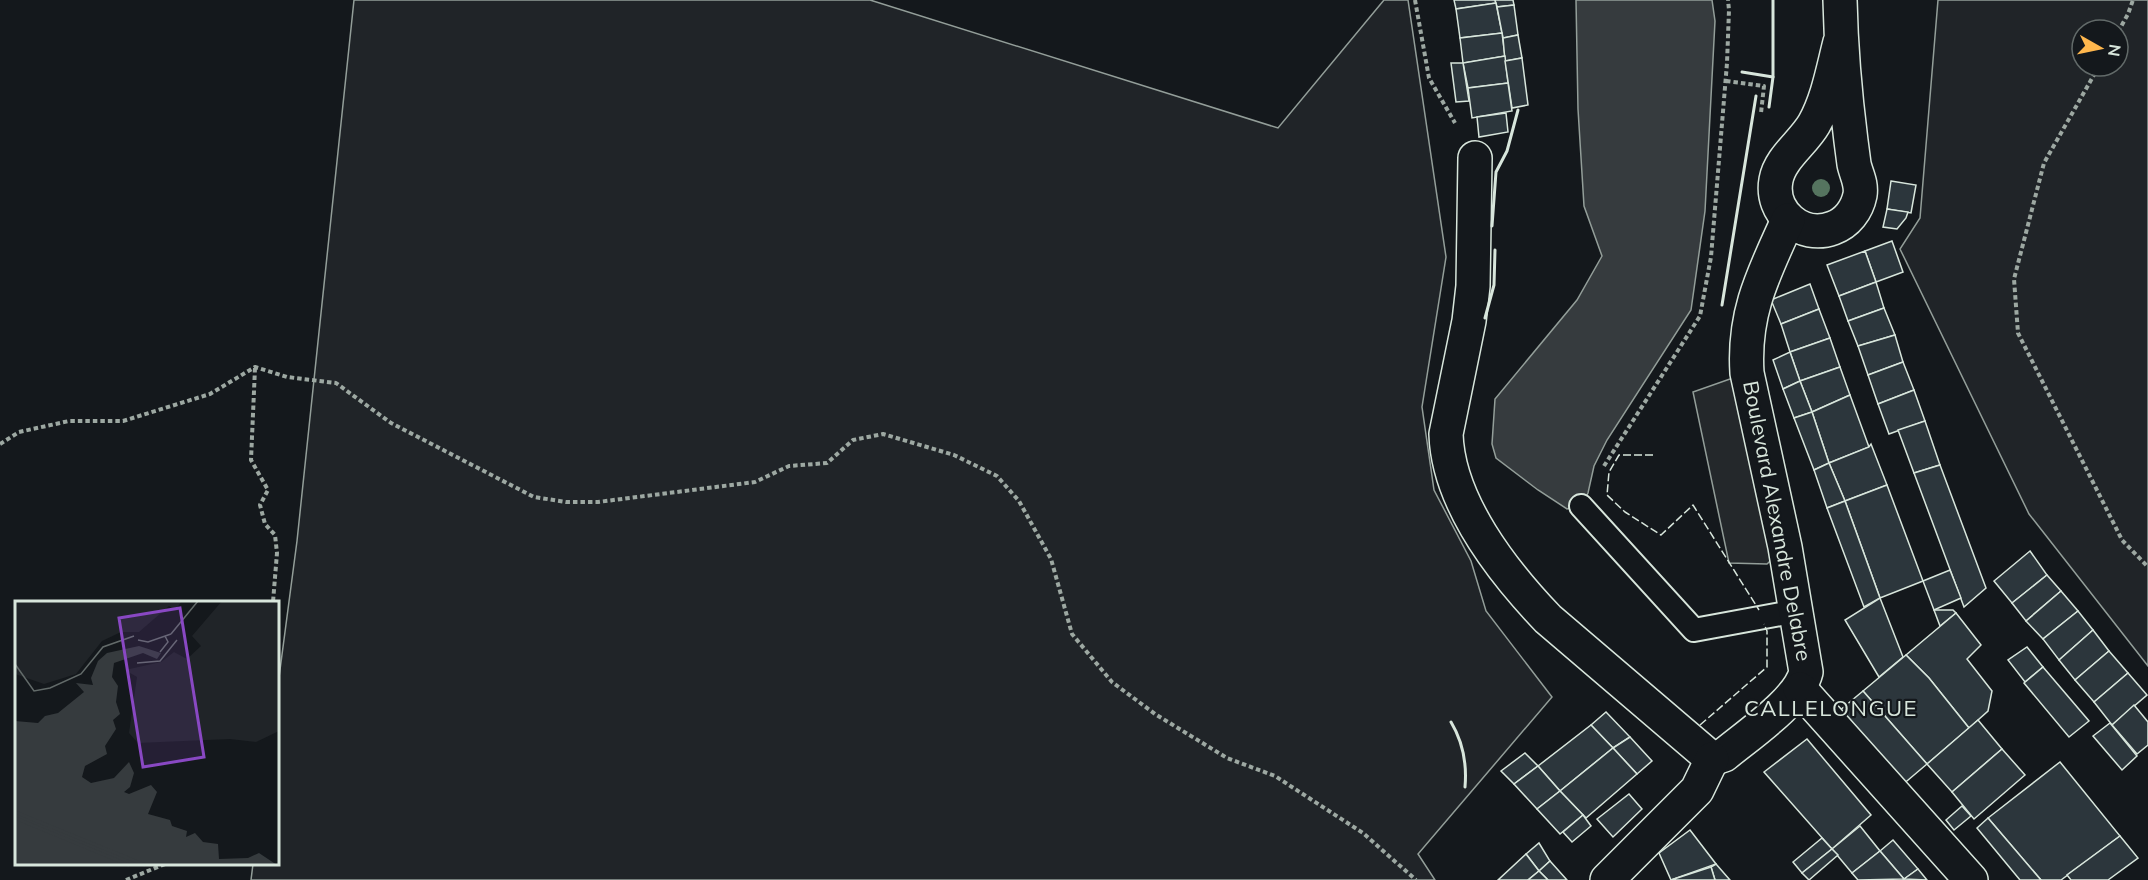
<svg xmlns="http://www.w3.org/2000/svg" width="2148" height="880" font-family="Mulish,sans-serif">
<rect width="100%" height="100%" fill="#14181c"/>
<g fill="#202428" stroke="#939e99" stroke-width="1.5" fill-rule="evenodd">
<path d="M354 0H870L1278 128 1384 0H1408L1446 257 1422 407 1434 490 1471 561 1486 611 1552 697 1418 854 1435 880H251L253 864H278V685L297 541Z"/>
<path d="M1938 0H2148V666L2029 514 1900 249 1920 218ZM2082 30H2118V66H2082Z"/>
</g>
<path fill="#24282b" stroke="#939e99" stroke-width="1.5" d="M1747 373 1785 547 1767 564 1729 563 1693 392Z"/>
<path fill="#363b3e" stroke="#939e99" stroke-width="1.5" d="M1576 0H1712L1715 21 1705 211 1691 310 1607 440 1594 466 1588 493 1581 506 1567 509 1538 490 1496 458 1492 444 1495 399 1577 300 1602 256 1584 206 1578 109Z"/>
<g fill="#2c363c" stroke="#d8e6dc" stroke-width="1.5">
<path d="M1454 0H1495L1496 3 1456 9Z"/>
<path d="M1495 0H1513L1514 5 1497 7Z"/>
<path d="M1496 3 1502 33 1460 38 1456 9Z"/>
<path d="M1514 5 1518 35 1503 38 1497 7Z"/>
<path d="M1502 33 1505 56 1463 63 1460 38Z"/>
<path d="M1518 35 1522 58 1505 61 1503 38Z"/>
<path d="M1505 56 1508 83 1468 88 1463 63Z"/>
<path d="M1522 58 1528 105 1512 108 1505 61Z"/>
<path d="M1451 63H1463L1469 101 1456 102Z"/>
<path d="M1508 83 1512 111 1472 118 1468 88Z"/>
<path d="M1506 113 1508 132 1479 137 1477 117Z"/>
<path d="M1891 181 1916 185 1911 213 1887 209Z"/>
<path d="M1887 209 1908 212 1906 218 1897 229 1883 227Z"/>
<path d="M1892 241 1903 272 1876 282 1865 251Z"/>
<path d="M1865 251 1876 282 1839 296 1827 265Z"/>
<path d="M1876 282 1884 308 1848 321 1839 296Z"/>
<path d="M1810 284 1819 309 1781 324 1771 300Z"/>
<path d="M1884 308 1895 335 1858 346 1848 321Z"/>
<path d="M1819 309 1830 338 1790 352 1781 324Z"/>
<path d="M1895 335 1903 362 1868 375 1858 346Z"/>
<path d="M1830 338 1840 367 1800 381 1790 352Z"/>
<path d="M1790 352 1800 381 1783 389 1773 360Z"/>
<path d="M1903 362 1914 390 1878 404 1868 375Z"/>
<path d="M1840 367 1850 395 1812 412 1800 381Z"/>
<path d="M1800 381 1812 412 1794 418 1783 389Z"/>
<path d="M1914 390 1925 421 1889 434 1878 404Z"/>
<path d="M1850 395 1869 447 1829 463 1812 412Z"/>
<path d="M1812 412 1829 463 1814 470 1794 418Z"/>
<path d="M1925 421 1940 465 1914 473 1898 430Z"/>
<path d="M1871 444 1887 485 1845 501 1829 463 1869 447Z"/>
<path d="M1829 463 1845 501 1827 508 1814 470Z"/>
<path d="M1940 465 1986 588 1964 607 1914 473Z"/>
<path d="M1887 485 1923 581 1880 598 1845 501Z"/>
<path d="M1845 501 1880 598 1864 607 1827 508Z"/>
<path d="M2030 551 2047 575 2012 603 1994 581Z"/>
<path d="M1950 570 1961 598 1934 610 1923 581Z"/>
<path d="M2047 575 2061 591 2026 621 2012 603Z"/>
<path d="M2061 591 2078 611 2043 639 2026 621Z"/>
<path d="M1880 598 1903 657 1879 677 1845 620Z"/>
<path d="M1934 610H1953L1956 613 1940 626Z"/>
<path d="M2078 611 2093 630 2059 660 2043 639Z"/>
<path d="M1956 613 1981 645 1967 659 1992 691 1988 711 1969 728 1929 678 1906 655Z"/>
<path d="M2093 630 2109 651 2075 680 2059 660Z"/>
<path d="M2027 647 2043 667 2025 682 2008 660Z"/>
<path d="M2109 651 2128 673 2094 702 2075 680Z"/>
<path d="M1906 655 1929 678 1969 728 1927 764 1863 691Z"/>
<path d="M2043 667 2089 721 2069 737 2024 683Z"/>
<path d="M2128 673 2147 695 2112 725 2094 702Z"/>
<path d="M1863 691 1927 764 1901 786 1839 711Z"/>
<path d="M2134 705 2148 722V745L2137 754 2112 725Z"/>
<path d="M1606 712 1630 737 1613 748 1591 725Z"/>
<path d="M1978 720 2002 749 1952 792 1927 764Z"/>
<path d="M2110 723 2137 756 2122 770 2093 736Z"/>
<path d="M1591 725 1613 748 1560 791 1538 766Z"/>
<path d="M1630 737 1652 761 1637 774 1613 748Z"/>
<path d="M1807 739 1871 815 1832 849 1764 772Z"/>
<path d="M1613 748 1637 774 1586 818 1560 791Z"/>
<path d="M2002 749 2025 775 1974 819 1952 792Z"/>
<path d="M1525 753 1538 766 1514 784 1501 771Z"/>
<path d="M2060 762 2120 836 2061 880H2041L1988 818Z"/>
<path d="M1538 766 1560 791 1537 809 1514 784Z"/>
<path d="M1560 791 1583 815 1560 834 1537 809Z"/>
<path d="M1629 794 1642 809 1613 837 1597 819Z"/>
<path d="M1962 806 1971 816 1954 830 1946 820Z"/>
<path d="M1583 815 1591 826 1572 842 1563 832Z"/>
<path d="M1988 818 2041 880H2020L1977 828Z"/>
<path d="M1860 826 1880 851 1852 873 1832 849Z"/>
<path d="M1690 830 1716 864 1671 880 1659 853Z"/>
<path d="M2120 836 2138 858 2108 880H2071L2067 875Z"/>
<path d="M1822 838 1832 849 1802 873 1793 862Z"/>
<path d="M1893 840 1918 869 1904 879 1880 851Z"/>
<path d="M1539 843 1550 861 1539 871 1526 854Z"/>
<path d="M1832 849 1838 855 1809 880 1802 873Z"/>
<path d="M1880 851 1904 879 1858 880 1852 873Z"/>
<path d="M1526 854 1539 871 1528 880H1498Z"/>
<path d="M1550 861 1567 880H1548L1539 871Z"/>
<path d="M1716 864 1730 880H1715L1711 867Z"/>
<path d="M1711 867 1715 880H1670H1671Z"/>
<path d="M1918 869 1927 880 1904 879Z"/>
<path d="M1539 871 1548 880H1528Z"/>
</g>
<g fill="none" stroke-linecap="round" stroke-linejoin="round">
<defs>
<path id="service" d="M1581 506 1694 630 1797 611"/>
<g id="minor">
<path d="M1840 0C1841 47 1845 94 1851 141 1852 149 1853 156 1854 164 1856 174 1862 183 1860 195 1857 210 1847 223 1833 228 1801 240 1770 212 1776 180 1780 158 1803 143 1814 124 1828 99 1833 69 1840 42"/>
<path d="M1475 158 1473 286 1469 321 1446 434C1448 502 1503 572 1548 619L1712 759 1724 755C1748 735 1799 701 1806 672L1785 547 1747 373C1743 312 1764 273 1788 220"/>
<path d="M1800 689 1971 880"/>
<path d="M1607 880 1697 790 1712 759"/>
</g>
</defs>
<use href="#service" stroke="#d8e6dc" stroke-width="26"/>
<use href="#minor" stroke="#d8e6dc" stroke-width="36"/>
<g stroke="#9da8a2" stroke-width="4" stroke-dasharray="4.5 3" stroke-linecap="butt">
<path d="M1415 0 1429 78 1455 123"/>
<path d="M2118 32 2128 14 2133 0"/>
<path d="M2099 66 2044 163 2014 279 2018 333 2122 540 2148 567"/>
<path d="M1726 81 1764 86 1761 113"/>
<path d="M255 368 251 460 268 490 260 505 265 524 275 535 277 553 273 602"/>
<path d="M0 444 19 432 69 421H123L210 394 255 367 287 377 336 383 391 423 534 497 566 502H598L755 482 789 466 827 463 853 440 883 434 954 455 997 476 1019 501 1051 559 1072 634 1112 682 1155 714 1227 758 1275 776 1363 833 1416 880"/>
<path d="M1604 466 1700 316 1711 257 1727 63 1729 10 1728 0"/>
<path d="M126 880 165 864"/>
</g>
<use href="#service" stroke="#14181c" stroke-width="22"/>
<use href="#minor" stroke="#14181c" stroke-width="33"/>
<g stroke="#d8e6dc" stroke-width="1.5" stroke-dasharray="8 3" stroke-linecap="butt">
<path d="M1653 455H1619L1609 472 1607 495 1625 512 1661 535 1693 505 1759 610"/>
<path d="M1700 725 1767 667V631L1764 624"/>
</g>
<g stroke="#d8e6dc" stroke-width="3">
<path d="M1742 72 1773 77"/>
<path d="M1769 107 1773 77V0"/>
<path d="M1492 226 1496 172 1507 151 1518 110"/>
<path d="M1722 305 1756 96"/>
<path d="M1485 318 1494 285 1495 250"/>
<path d="M1451 722C1463 742 1467 764 1465 787"/>
</g>
</g>
<circle fill="#55745f" cx="1821" cy="188" r="9"/>
<g text-anchor="middle" stroke-width="4.5" stroke-linejoin="round" paint-order="stroke">
<g font-size="21" fill="#d8e6dc" stroke="#14181c">
<text transform="translate(1777 521) rotate(79)" y="7">Boulevard Alexandre Delabre</text>
</g>
<g font-size="22" letter-spacing="1.5" fill="#d8e6dc" stroke="#14181c">
<text x="1831" y="716">CALLELONGUE</text>
</g>
</g>
<g transform="translate(15 601)">
<rect width="264" height="264" fill="#14181c"/>
<path d="M0 0H167L160 9 154 5 124 31H106L87 40 61 73 29 83 0 73ZM207 0H264V130L241 141 215 138 123 142 114 132 122 76 110 69 146 61 159 51 172 58 186 45 177 35Z" fill="#202428"/>
<path d="M124 45 146 52 142 58 128 52 99 62 97 76 103 85 101 101 105 113 98 119 101 128 90 145 92 153 70 165 67 176 76 182 99 177 114 161 119 172 115 186 109 191 114 193 136 184 142 191 133 213 155 219 157 225 172 230 171 236 180 232 188 241 203 243 204 258 233 257 244 252 262 264H0V120L23 122 30 115 43 112 69 91 61 82 78 84 76 77 83 60 92 52Z" fill="#363b3e"/>
<path fill="none" stroke="#363b3e" stroke-width="3" d="M0 211 130 264M0 217 114 264"/>
<path fill="none" stroke="#626a69" stroke-width="1.5" d="M156 33 183 0M123 39 133 41 156 33M145 51 153 41 150 35M122 62 145 60 162 39M0 63 19 90 35 87 66 73 88 46 119 35"/>
<path fill="#8948c3" fill-opacity="0.15" stroke="#8948c3" stroke-width="3" d="M165 7 189 156 128 166 104 17Z"/>
<rect width="264" height="264" fill="none" stroke="#d8e6dc" stroke-width="3"/>
</g>
<g transform="translate(2100 48) rotate(99)"><circle r="28" fill="#14181c" stroke="#626a69" stroke-width="1.5"/>
<path d="M0-4.5L10 22L0 15L-10 22Z" fill="#ffb74d"/>
<text y="-9" font-size="16" font-weight="bold" text-anchor="middle" fill="#d8e6dc">N</text>
</g>
</svg>
